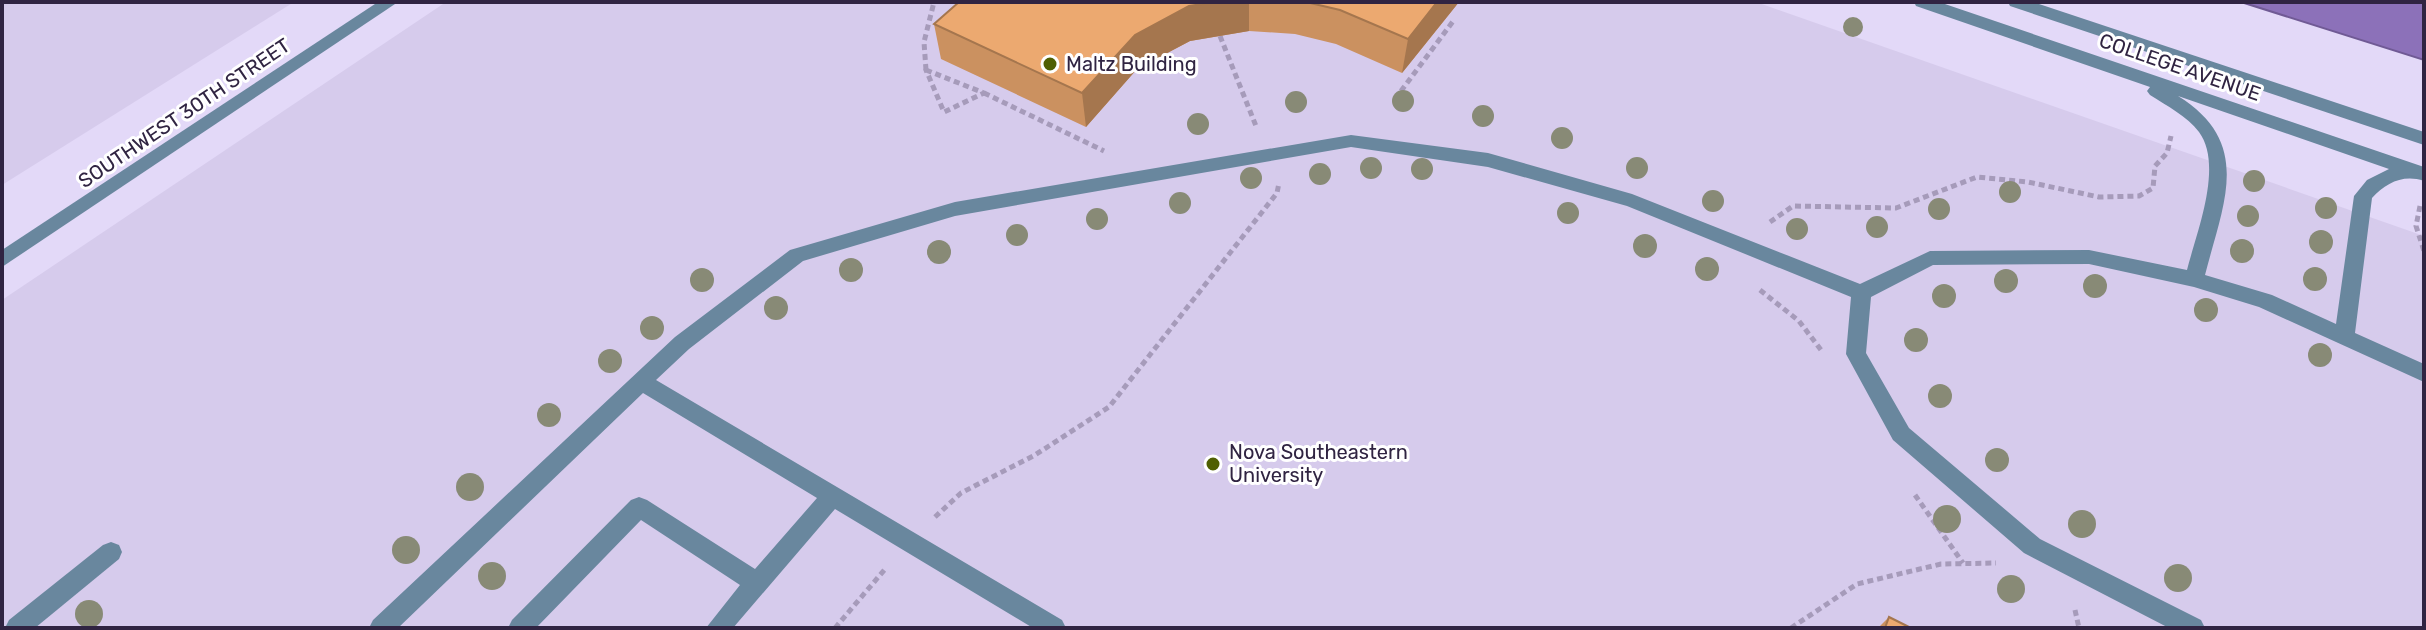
<svg xmlns="http://www.w3.org/2000/svg" width="2426" height="630" font-family="Rubik,sans-serif">
<rect width="100%" height="100%" fill="#e3d9f8"/>
<g fill="#d6cbec">
<path d="M2 2H294L2 185Z"/>
<path d="M446 2H1756L2424 236V628H2V300Z"/>
</g>
<path fill="#8c71b9" stroke="#705a95" stroke-width="2" d="M2241 2H2424V60Z"/>
<g fill="none" stroke-linecap="round" stroke-linejoin="round">
<g stroke="#a69bba" stroke-width="5" stroke-dasharray="6 4" stroke-linecap="butt">
<path d="M1220 36 1256 126"/>
<path d="M926 70 924 42 934 2"/>
<path d="M926 70 984 93 944 112Z"/>
<path d="M1401 91 1454 20"/>
<path d="M984 93 1104 151"/>
<path d="M2420 206 2416 226 2424 251"/>
<path d="M1770 222 1793 206 1896 208 1977 177 2028 182 2099 197 2139 196 2153 188 2155 166 2167 153 2171 136"/>
<path d="M1760 290 1799 321 1821 350"/>
<path d="M1915 495 1963 563"/>
<path d="M935 517 961 493 1035 455 1109 407 1277 193 1279 183"/>
<path d="M2075 610 2079 628"/>
<path d="M835 628 886 568"/>
<path d="M1791 628 1857 584 1941 564 1996 563"/>
</g>
<g fill="#69879e" fill-rule="evenodd">
<path d="M378 2H398L2 267V250Z"/>
<path d="M1914 2H1939L2424 167V181C2403 174 2386 183 2372 198L2355 333 2424 364V382L2259 307 2194 287 2089 264 1933 265 1871 297 1866 353 1909 428 2040 539 2201 620 2205 628H2169L2024 553 1893 440 1846 354 1851 297 1627 206 1488 167 1351 147 955 216 803 261 689 349 656 380 1062 620 1066 628H1033L835 509 733 628H706L740 585 641 520 536 628H508L512 620 631 500 639 497 647 500 755 569 817 498 643 393 398 628H369L373 620 675 337 790 250 955 202 1351 135 1488 153 1632 194 1860 284 1930 251 2089 250 2187 270C2196 234 2224 166 2199 132 2187 116 2167 106 2150 95L2147 91 2150 87 1916 6ZM2178 96 2389 169 2367 180 2354 196 2336 324 2272 295 2205 275C2223 204 2254 143 2178 96Z"/>
<path d="M2008 2H2033L2424 132V145L2010 6Z"/>
<path d="M111 542 119 545 122 552 119 559 35 628H5L9 620 103 545Z"/>
</g>
</g>
<g fill="#888a76">
<circle cx="1853" cy="27" r="10"/>
<circle cx="1403" cy="101" r="11"/>
<circle cx="1296" cy="102" r="11"/>
<circle cx="1483" cy="116" r="11"/>
<circle cx="1198" cy="124" r="11"/>
<circle cx="1562" cy="138" r="11"/>
<circle cx="1371" cy="168" r="11"/>
<circle cx="1637" cy="168" r="11"/>
<circle cx="1422" cy="169" r="11"/>
<circle cx="1320" cy="174" r="11"/>
<circle cx="1251" cy="178" r="11"/>
<circle cx="2254" cy="181" r="11"/>
<circle cx="2010" cy="192" r="11"/>
<circle cx="1713" cy="201" r="11"/>
<circle cx="1180" cy="203" r="11"/>
<circle cx="2326" cy="208" r="11"/>
<circle cx="1939" cy="209" r="11"/>
<circle cx="1568" cy="213" r="11"/>
<circle cx="2248" cy="216" r="11"/>
<circle cx="1097" cy="219" r="11"/>
<circle cx="1877" cy="227" r="11"/>
<circle cx="1797" cy="229" r="11"/>
<circle cx="1017" cy="235" r="11"/>
<circle cx="2321" cy="242" r="12"/>
<circle cx="1645" cy="246" r="12"/>
<circle cx="2242" cy="251" r="12"/>
<circle cx="939" cy="252" r="12"/>
<circle cx="1707" cy="269" r="12"/>
<circle cx="851" cy="270" r="12"/>
<circle cx="2315" cy="279" r="12"/>
<circle cx="702" cy="280" r="12"/>
<circle cx="2006" cy="281" r="12"/>
<circle cx="2095" cy="286" r="12"/>
<circle cx="1944" cy="296" r="12"/>
<circle cx="776" cy="308" r="12"/>
<circle cx="2206" cy="310" r="12"/>
<circle cx="652" cy="328" r="12"/>
<circle cx="1916" cy="340" r="12"/>
<circle cx="2320" cy="355" r="12"/>
<circle cx="610" cy="361" r="12"/>
<circle cx="1940" cy="396" r="12"/>
<circle cx="549" cy="415" r="12"/>
<circle cx="1997" cy="460" r="12"/>
<circle cx="470" cy="487" r="14"/>
<circle cx="1947" cy="519" r="14"/>
<circle cx="2082" cy="524" r="14"/>
<circle cx="406" cy="550" r="14"/>
<circle cx="492" cy="576" r="14"/>
<circle cx="2178" cy="578" r="14"/>
<circle cx="2011" cy="589" r="14"/>
<circle cx="89" cy="614" r="14"/>
</g>
<g fill="#cb9160">
<path d="M959 2H1459L1402 73 1336 44 1295 34 1249 31 1190 41 1137 69 1086 127 941 59 934 24Z"/>
<path d="M1889 617 1911 628H1878Z"/>
</g>
<g fill="#a5764e">
<path d="M1215 2H1249V31L1190 41 1137 69 1086 127 1082 93 1135 35 1189 6Z"/>
<path d="M1437 2H1459L1402 73 1408 39Z"/>
</g>
<g fill="#eca970" stroke="#a5764e" stroke-width="2">
<path d="M959 2H1215L1189 6 1135 35 1082 93 934 24Z"/>
<path d="M1306 2H1437L1408 39 1340 10Z"/>
<path d="M1889 617 1911 628H1885Z"/>
</g>
<g fill="#4f5f02" stroke="#fff" stroke-width="3">
<circle cx="1050" cy="64" r="8"/>
<circle cx="1213" cy="464" r="8"/>
</g>
<g text-anchor="middle" stroke-width="6" stroke-linejoin="round" paint-order="stroke">
<g font-size="20" fill="#302442" stroke="#fff" text-anchor="start">
<text x="1066" y="71">Maltz Building</text>
<text x="1229" y="459">Nova Southeastern<tspan x="1229" dy="23">University</tspan></text>
</g>
<g font-size="20" fill="#302442" stroke="#fff">
<text transform="translate(2180 67) rotate(19)" y="7">COLLEGE AVENUE</text>
<text transform="translate(184 113) rotate(-34)" y="7">SOUTHWEST 30TH STREET</text>
</g>
</g>
<rect width="2426" height="630" fill="none" stroke="#302442" stroke-width="8"/>
</svg>
